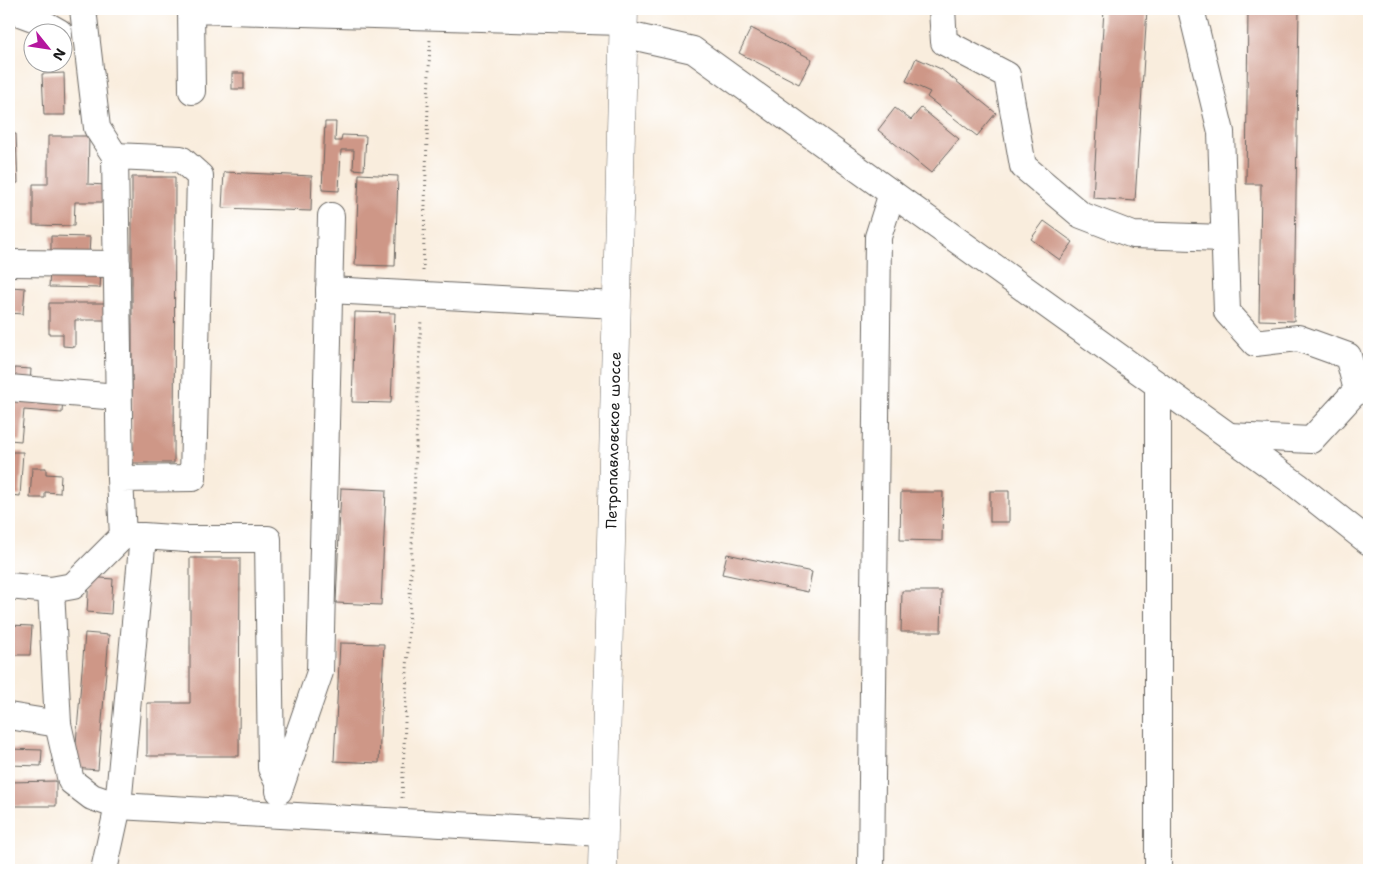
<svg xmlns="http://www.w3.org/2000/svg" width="1378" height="879" font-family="'Shantell Sans',sans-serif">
<rect width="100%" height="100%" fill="#fff"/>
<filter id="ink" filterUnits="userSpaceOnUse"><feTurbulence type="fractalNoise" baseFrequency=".02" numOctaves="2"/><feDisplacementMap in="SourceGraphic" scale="10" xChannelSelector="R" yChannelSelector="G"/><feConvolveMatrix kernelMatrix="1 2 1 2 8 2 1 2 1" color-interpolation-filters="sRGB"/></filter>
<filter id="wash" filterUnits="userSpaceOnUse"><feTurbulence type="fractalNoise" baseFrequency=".0096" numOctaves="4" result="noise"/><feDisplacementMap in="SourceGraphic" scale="20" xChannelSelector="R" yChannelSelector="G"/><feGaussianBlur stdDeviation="1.12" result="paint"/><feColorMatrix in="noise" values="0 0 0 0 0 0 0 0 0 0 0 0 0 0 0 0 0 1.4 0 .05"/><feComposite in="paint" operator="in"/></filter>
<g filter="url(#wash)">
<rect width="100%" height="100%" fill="#f9eddd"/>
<g id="blocks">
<g fill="#ce9787">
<path d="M1104 9H1147L1135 201 1093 198Z"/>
<path d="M1248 9H1299L1294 321 1259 320 1261 184H1246Z"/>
<path d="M751 28 812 59 799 84 739 53Z"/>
<path d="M916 58 941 69 996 113 977 136 927 97 930 92 906 81Z"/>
<path d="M64 73 65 115H44L42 74Z"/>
<rect x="232" y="73" width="12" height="16"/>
<path d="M895 108 911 120 921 108 959 139 931 173 878 130Z"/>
<path d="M325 122H336L335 141H341L342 135 366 136 364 170 353 169 354 150H341L339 191 322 190Z"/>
<path d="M9 134H16L18 183 9 184Z"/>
<path d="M48 136H89L88 184 106 185V202H75L74 226 33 225V184H48Z"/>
<path d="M224 172 312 176 311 211 222 208Z"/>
<path d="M359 174 398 176 395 266 355 265Z"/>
<path d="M132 177H175L174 463H132Z"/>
<path d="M1044 221 1073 242 1060 260 1031 239Z"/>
<path d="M51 236 90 237 89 256H51Z"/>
<path d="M50 270 101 271 100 288 49 287Z"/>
<path d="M10 287 25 288 23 314 9 313Z"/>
<path d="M49 303H105L106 320H75V347L63 346V334H49Z"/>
<path d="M355 312 395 313 391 403 352 402Z"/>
<path d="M15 368 31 369 30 384 14 383Z"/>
<path d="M9 393 63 396 62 413 24 410 21 441 9 440Z"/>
<path d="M12 452H23L20 496 9 495Z"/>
<path d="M32 468H46V474L61 475 60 493 45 492V498H30Z"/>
<path d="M341 488 386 490 381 605 336 603Z"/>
<rect x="990" y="491" width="19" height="31"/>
<path d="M901 492H943L942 541 900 540Z"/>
<path d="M727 554 812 572 808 592 722 574Z"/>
<path d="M190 558H240L239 756H147V703H190Z"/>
<path d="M89 577 113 579 111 614 87 612Z"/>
<path d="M902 591H942L941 632H901Z"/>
<path d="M9 625 32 626 30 655H9Z"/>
<path d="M85 633 109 635 98 770 74 768Z"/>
<path d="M340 643 384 644 379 763 334 761Z"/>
<path d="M9 749 42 750 41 766 9 765Z"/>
<path d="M56 781V806H9V782Z"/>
<rect x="9" y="816" width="3" height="31"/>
</g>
</g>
</g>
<g filter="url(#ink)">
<use href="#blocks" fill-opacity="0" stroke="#696560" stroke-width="1"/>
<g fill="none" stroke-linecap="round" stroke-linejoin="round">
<defs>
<g id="minor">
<path d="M9 9 36 19 59 32"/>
<path d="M83 9 97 128 115 156"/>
<path d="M942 9 944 42 1007 75 1023 166 1081 215 1133 235 1224 238"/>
<path d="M1191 9 1221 132 1227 312 1255 343 1298 338 1348 356 1357 390 1311 440 1229 436"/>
<path d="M623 34 693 50 1297 485 1369 542"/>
<path d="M192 91 191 10 623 22"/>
<path d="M9 263 117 264"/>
<path d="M329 290 616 305"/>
<path d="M9 388 118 397"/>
<path d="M120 479 193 478 200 176 181 159 115 156 120 479 123 536"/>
<path d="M9 586 51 590 58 724 71 781 92 797 118 806 603 833"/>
<path d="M51 590 73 586 123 536H140"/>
<path d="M9 716 58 724"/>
<path d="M279 791 320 672 331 216"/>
<path d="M104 870 118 806 143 536 186 539H268L271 768 279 785"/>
<path d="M871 870 878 237 892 193"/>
<path d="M1158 870V385"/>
</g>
<g id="major">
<path id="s1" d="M603 870 624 9"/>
</g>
</defs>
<use href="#minor" stroke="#696560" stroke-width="28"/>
<use href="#major" stroke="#696560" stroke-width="29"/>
<g stroke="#696560" stroke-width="3" stroke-dasharray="1 4" stroke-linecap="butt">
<path d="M423 271 430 39"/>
<path d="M402 798 421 319"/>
</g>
<use href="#minor" stroke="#fff" stroke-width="26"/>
<use href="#major" stroke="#fff" stroke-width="28"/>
</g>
</g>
<g text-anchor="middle" stroke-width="4" stroke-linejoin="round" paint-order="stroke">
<g font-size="15" fill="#1c1c1c" stroke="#fff">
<text dy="5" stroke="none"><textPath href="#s1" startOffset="430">Петропавловское шоссе</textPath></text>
</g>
</g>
<rect width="1378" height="879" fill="none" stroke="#fff" stroke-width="30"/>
<g transform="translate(48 48) rotate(120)"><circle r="24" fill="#ffffff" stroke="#a4a4a4"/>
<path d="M0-4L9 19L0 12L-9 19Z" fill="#b5179e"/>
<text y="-8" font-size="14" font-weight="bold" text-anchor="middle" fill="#1c1c1c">N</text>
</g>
</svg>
